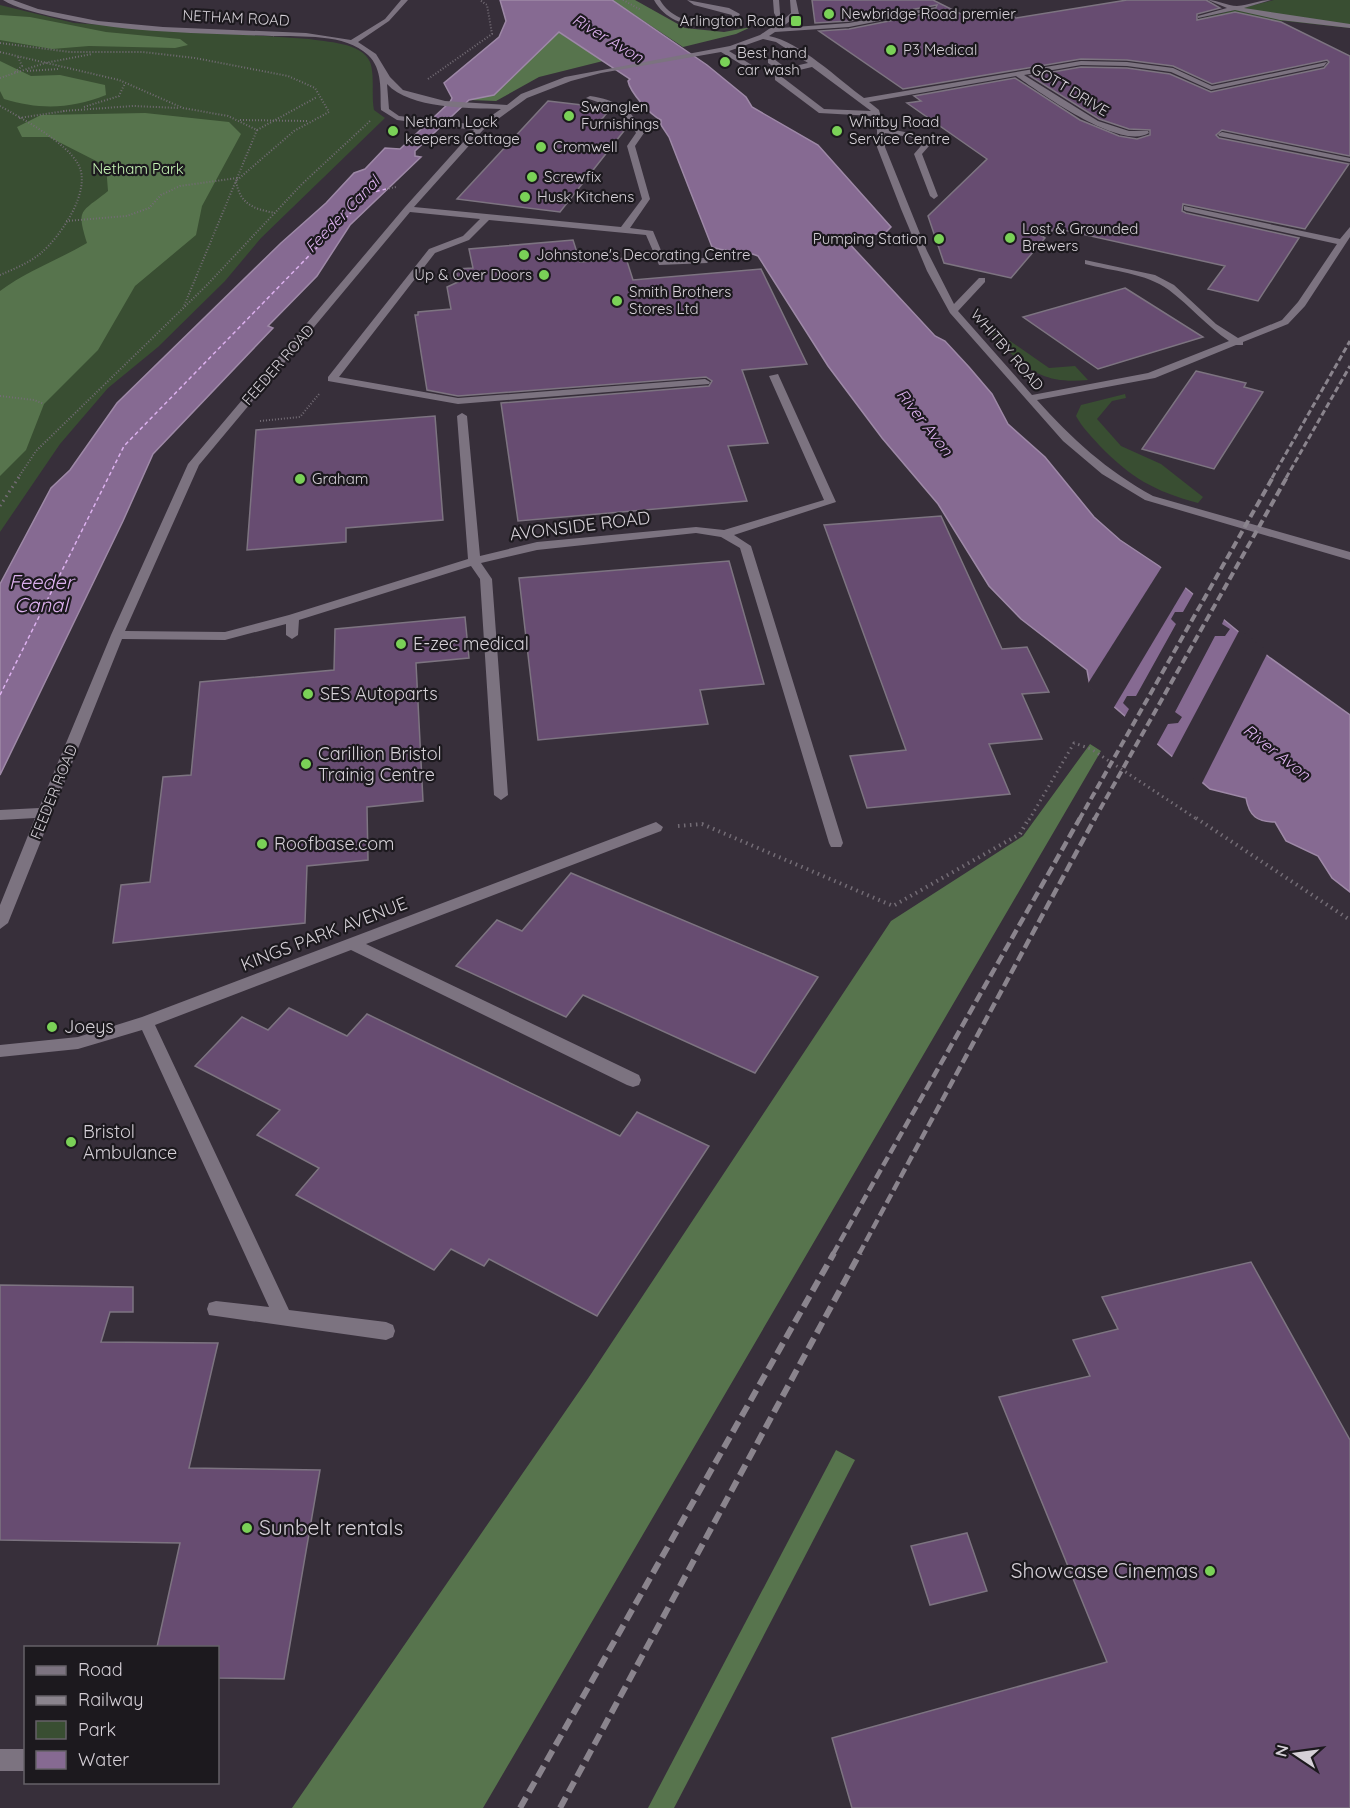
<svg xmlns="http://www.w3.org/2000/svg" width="1350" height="1808" font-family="Quicksand,sans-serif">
<rect width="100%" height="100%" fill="#372f3a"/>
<g fill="#394e32">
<path d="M1274 0H1350V28L1284 21 1205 26 1183 23Z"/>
<path d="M0 5 74 23 309 39C325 42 362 42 370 62 375 75 371 95 374 110L385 118 261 238 225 281 158 347 108 388 60 444 0 532Z"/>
<path d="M993 329 1049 368 1075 366 1088 380C1039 385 1023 366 991 334Z"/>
<path d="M1125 394 1126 398 1112 401 1097 419 1121 446 1161 464 1203 497 1198 503C1154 491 1131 478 1099 445 1091 436 1082 427 1076 416L1081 405Z"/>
</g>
<g fill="#57744d">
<path d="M612 0H635L685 28 724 32 751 27 736 34 683 47Z"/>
<path d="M0 15 30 17 106 32 180 39 188 45 175 48 89 46 52 49 0 40Z"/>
<path d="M558 32 603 61 539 77 496 101 469 100 494 95Z"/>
<path d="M0 61 31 76 60 75 105 85 106 95C71 109 40 110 4 99L0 91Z"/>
<path d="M145 113 229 122 241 134 202 206 196 235 135 286 98 350 44 404 26 450 0 476V291C27 271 58 260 87 243 76 208 81 213 108 191L106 166 49 137H22L17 127 41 115Z"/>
<path d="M1090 744 1101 751 483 1808H292L587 1380 891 921 1023 836Z"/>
<path d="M836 1450 855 1460 674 1808H648Z"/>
</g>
<path fill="#866a92" stroke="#9e89a7" stroke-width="1.5" d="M500 0H612L707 65 746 97 752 107 818 145 891 227 886 232 846 240 935 336 945 341 969 367 992 394 1008 424 1045 457 1094 517 1120 540 1159 566 1269 657 1350 715V892L1332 878 1318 856 1286 841 1275 822C1257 822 1249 816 1246 798L1210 789 1090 686 1087 670 1021 619 989 586 938 504 882 438 828 366 758 256C742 249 727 253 712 247L669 137 661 125V120C650 115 630 92 628 81L630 79 559 32 494 95 469 100 415 151V156L421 157 350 225 317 276 268 326 273 328 153 454 123 521 0 775V584L51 488 70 470 117 403 281 243 326 203 354 173 365 169 385 148 400 149 450 102 452 98 444 83 499 37 506 21Z"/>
<g fill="#372f3a">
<path d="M1163 565 1187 585 1113 709 1087 685Z"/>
<path d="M1195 591 1225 617 1222 624 1230 629 1225 636H1215L1175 712 1182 717 1178 723 1168 724 1156 746 1124 718 1129 709 1123 703 1127 696H1136L1176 624 1171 619 1175 612H1183Z"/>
<path d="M1240 629 1268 652 1201 785 1171 759Z"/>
</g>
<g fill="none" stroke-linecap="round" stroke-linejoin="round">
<path stroke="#ddb1ef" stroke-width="1.5" stroke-dasharray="4 3" stroke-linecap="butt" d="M0 695 124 446 370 193 386 189"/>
</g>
<g fill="#674c71" stroke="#7d7481" stroke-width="1.5">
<path d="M812 0H933L971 19 1008 13 1016 18 1127 0H1206L1220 8 1197 14V20L1235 12 1281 22 1350 56V156L1222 130 1216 135 1219 138 1349 164 1305 229 1183 204 1182 211 1186 213 1299 238 1258 301 1208 289 1225 266 1055 228 1049 234 1034 231 1045 238 1011 278 944 263 928 216 987 159 907 103 921 101 914 96 1015 78 1080 120 1119 136 1137 139 1150 135V130L1129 129 1099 119 1030 76 1081 67 1127 68 1170 74 1211 92 1324 68 1329 62 1327 60 1212 84 1173 66 1127 60 1081 59 903 89 819 31 849 29 934 12 937 5 849 21 815 23Z"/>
<path d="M548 101 608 108 610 109 598 124 627 127 560 212 457 199Z"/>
<path d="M573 240 580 262 626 258 633 280 761 269 807 364 742 370 768 443 728 446 747 501 518 521 501 403 709 386 712 381 706 377 458 396 427 390 415 315H418V312L451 309 447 287 458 282 456 269 473 268 469 249Z"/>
<path d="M1125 288 1203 337 1098 369 1023 317Z"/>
<path d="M1196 371 1246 383 1244 387 1263 392 1214 469 1142 449Z"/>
<path d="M435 416 443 520 346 528V542L247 550 256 430Z"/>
<path d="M941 516 1002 649 1027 647 1049 692 1022 694 1042 739 989 744 1010 794 867 808 850 756 906 750 824 525Z"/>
<path d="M729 561 764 684 700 690 708 724 538 740 519 578Z"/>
<path d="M465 617 469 658 416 663 423 801 367 807 368 860 307 866 305 923 113 943 121 885 150 882 163 777 191 775 200 682 334 670 335 629Z"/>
<path d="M571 873 818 977 755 1073 583 995 566 1017 456 966 497 920 522 931Z"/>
<path d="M289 1008 347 1036 367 1014 620 1136 637 1112 709 1146 597 1316 489 1259 484 1266 451 1249 434 1270 296 1195 319 1168 257 1135 280 1110 195 1066 242 1017 268 1030Z"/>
<path d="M1251 1262 1350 1440V1808H852L832 1738 1107 1662 999 1397 1090 1376 1073 1340 1118 1329 1102 1297Z"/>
<path d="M0 1285 133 1287V1312H110L101 1342 218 1343 189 1468 320 1470 284 1679 218 1678V1647H157L180 1543 0 1540Z"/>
<path d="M967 1533 987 1591 930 1605 911 1546Z"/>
</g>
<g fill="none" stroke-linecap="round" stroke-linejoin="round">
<g stroke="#736c75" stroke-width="2" stroke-dasharray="1 2" stroke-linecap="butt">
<path d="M623 0 641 10"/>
<path d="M0 43 70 52H143L195 58 288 76 315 88 329 112 294 131 236 181C240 204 253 209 275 213"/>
<path d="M0 52 119 80 183 108 228 116 257 130 184 306"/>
<path d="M27 71 58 69"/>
<path d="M15 72 22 66 18 57"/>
<path d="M0 78 45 63 92 54"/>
<path d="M428 79 492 34 487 5 480 0"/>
<path d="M0 106C21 118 66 142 78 164 93 190 60 237 41 253 29 263 14 269 0 275"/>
<path d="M84 107 119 96 125 83"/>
<path d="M63 111 133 106 179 108"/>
<path d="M19 118 65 111"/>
<path d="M240 120 307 121"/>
<path d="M257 130 317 97"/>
<path d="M386 189 396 187"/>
<path d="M66 221 127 216 149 208 161 195 180 186 237 178"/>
<path d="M0 396 34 400 44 404"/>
<path d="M260 421 300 417 319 394"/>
<path d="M18 478 36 451 206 286 302 184 370 121"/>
</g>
<g stroke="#736c75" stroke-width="3" stroke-dasharray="1.5 4" stroke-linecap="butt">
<path d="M0 506 19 477"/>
<path d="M1029 820 1074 743 1091 749 1198 820"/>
</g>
<g stroke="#736c75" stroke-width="4" stroke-dasharray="1.5 4.5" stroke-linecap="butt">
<path d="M1196 818 1350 920"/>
<path d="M678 826 702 824 893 906 1020 834 1029 818"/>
</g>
<g fill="#7c7380" fill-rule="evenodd">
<path d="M3 0H13L38 9 98 21 163 27 306 33 351 40 385 19 401 0H408L389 21 358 42 376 54 390 77 403 90 445 101 507 105 521 94 565 77 730 46 760 35 779 22 774 13 773 0H779L780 13 784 19 791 13 790 0H796L799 14 781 28 849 23 936 7 934 10 849 27 775 32 769 36C800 42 838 79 864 98L1081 61 1127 62 1173 68 1212 86 1327 62 1324 66 1211 90 1171 72 1127 66 1081 65 1024 75 1098 121 1129 131H1148L1149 133C1120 151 1041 93 1016 76L869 102 879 110 884 128 936 138 922 154 938 196 934 199 930 196 914 154 926 140 885 133V147L927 251 954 304 979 278H985V282L958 311 1032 395 1148 373 1229 341C1207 326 1190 306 1169 290 1146 273 1112 271 1085 264V260L1155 275 1174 285 1216 324 1238 338 1282 320 1298 302 1337 244 1187 211 1184 210V206L1340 239 1350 227V237L1305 306 1288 324 1243 342V345H1236L1155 378 1037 400C1071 438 1107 471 1153 496L1350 552V560L1145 500 1102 474 1063 441 950 313 927 271 901 209 877 147V130L873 116 819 113 775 80V73L779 70 768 63V59H774L786 68 808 63 776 42 763 39 729 51 755 67 752 71 721 52 601 73 571 81 527 98 483 130 414 207 621 227 642 199 627 146 636 133 628 119 618 109 586 98 590 96C616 100 632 109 644 133L635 146 650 199 630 228 653 231 665 260 704 258 709 261 707 263 659 265 646 235 489 220 469 240 435 253 339 377 458 398 705 379 710 382 709 384 458 404 328 381V377L429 249 463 236 480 219 410 212 199 465 125 631 225 632 289 615 468 559 457 416 462 413 467 416 480 556 537 542 696 527 724 530 824 500 769 376 778 374 836 502 734 535 751 546 843 843 841 847H831L829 843 740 548 721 537 696 533 537 550 481 563 492 579 508 795 501 800 494 795 480 579 471 566 299 620 298 635 292 639 286 635V624L225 640 122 639 8 923 0 929V905L35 818 0 820V810L39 808 111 635 188 464 405 207 474 130 397 120 381 110C380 91 383 69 368 55 345 33 301 37 272 36 198 33 122 33 50 16 35 12 15 8 3 0ZM812 67 871 111 824 109 782 77 783 74ZM387 84C410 109 469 108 501 109L478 125 399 116 389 109Z"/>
<path d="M654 0H660C674 24 706 26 731 19L732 15 694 5 687 0 729 8 740 14 736 21C707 30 670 29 654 0Z"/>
<path d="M1208 0C1218 0 1227 6 1237 6 1249 5 1259 0 1271 0L1244 8 1350 24V28L1280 20 1235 10 1198 18V16L1227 8Z"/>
<path d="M1222 132 1350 158V162L1219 136 1218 134Z"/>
<path d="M656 822 663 827 661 831 366 944 639 1075 641 1080 639 1085 633 1087 627 1085 351 950 155 1025 289 1310 386 1322 393 1325 395 1331 393 1337 386 1340 209 1315 207 1309 209 1303 216 1301 269 1307 142 1030 78 1049 0 1057V1045L78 1037 142 1017Z"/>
<rect x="0" y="1749" width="26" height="22"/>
</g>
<g stroke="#8a848d" stroke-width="3" stroke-dasharray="6 3" stroke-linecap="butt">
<path d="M1272 478 1350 341"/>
<path d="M1286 478 1350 366"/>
</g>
<g stroke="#8a848d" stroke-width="4" stroke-dasharray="8 4" stroke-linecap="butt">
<path d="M1079 820 1273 477"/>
<path d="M1094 820 1287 477"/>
</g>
<g stroke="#8a848d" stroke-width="4.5" stroke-dasharray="10 4.5" stroke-linecap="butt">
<path d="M833 1254 1080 818"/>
<path d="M859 1254 1095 818"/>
</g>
<g stroke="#8a848d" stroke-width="6" stroke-dasharray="12 6" stroke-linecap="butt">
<path d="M520 1808 834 1253"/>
<path d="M560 1808 860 1253"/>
</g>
</g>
<g fill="#7ad157" stroke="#1c191e" stroke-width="2">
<circle cx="829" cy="14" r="6"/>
<rect x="790" y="15" width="12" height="12" rx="3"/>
<circle cx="891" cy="50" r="6"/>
<circle cx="725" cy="62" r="6"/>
<circle cx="569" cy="116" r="6"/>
<circle cx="393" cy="131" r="6"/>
<circle cx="837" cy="131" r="6"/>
<circle cx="541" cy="147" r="6"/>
<circle cx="532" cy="177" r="6"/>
<circle cx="525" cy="197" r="6"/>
<circle cx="1010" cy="238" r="6"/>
<circle cx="939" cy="239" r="6"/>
<circle cx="524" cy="255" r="6"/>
<circle cx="544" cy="275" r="6"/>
<circle cx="617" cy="301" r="6"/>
<circle cx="300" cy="479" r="6"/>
<circle cx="401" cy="644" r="6"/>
<circle cx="308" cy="694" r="6"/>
<circle cx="306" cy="764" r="6"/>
<circle cx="262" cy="844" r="6"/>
<circle cx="52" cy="1027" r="6"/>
<circle cx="71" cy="1142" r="6"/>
<circle cx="247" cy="1528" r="6"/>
<circle cx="1210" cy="1571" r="6"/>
</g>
<g text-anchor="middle" stroke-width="4.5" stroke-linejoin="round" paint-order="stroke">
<g font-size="15" fill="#d5d0d7" stroke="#1c191e" text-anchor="start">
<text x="841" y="19">Newbridge Road premier</text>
<text x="784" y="26" text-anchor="end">Arlington Road</text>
<text x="903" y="55">P3 Medical</text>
<text x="737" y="58">Best hand<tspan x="737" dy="17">car wash</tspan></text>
<text x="581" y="112">Swanglen<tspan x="581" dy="17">Furnishings</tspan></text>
<text x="405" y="127">Netham Lock<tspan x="405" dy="17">keepers Cottage</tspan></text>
<text x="849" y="127">Whitby Road<tspan x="849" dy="17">Service Centre</tspan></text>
<text x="553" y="152">Cromwell</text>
<text x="544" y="182">Screwfix</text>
<text x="537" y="202">Husk Kitchens</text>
<text x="1022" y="234">Lost &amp; Grounded<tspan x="1022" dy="17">Brewers</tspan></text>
<text x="927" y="244" text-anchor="end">Pumping Station</text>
<text x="536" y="260">Johnstone's Decorating Centre</text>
<text x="532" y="280" text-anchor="end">Up &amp; Over Doors</text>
<text x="629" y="297">Smith Brothers<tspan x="629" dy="17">Stores Ltd</tspan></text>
<text x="312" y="484">Graham</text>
</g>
<g font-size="15" fill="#d5d0d7" stroke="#1c191e">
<text transform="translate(236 18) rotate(3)" y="5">NETHAM ROAD</text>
<text transform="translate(1070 90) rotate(31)" y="5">GOTT DRIVE</text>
<text transform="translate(1007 350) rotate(49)" y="5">WHITBY ROAD</text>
<text transform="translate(278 365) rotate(-49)" y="5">FEEDER ROAD</text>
<text transform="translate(54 792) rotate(-68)" y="5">FEEDER ROAD</text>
</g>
<g font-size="15" fill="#c5f4b4" stroke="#1c191e">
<text x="138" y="174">Netham Park</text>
</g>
<g font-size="16" font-style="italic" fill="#ddb1ef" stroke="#1c191e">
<text transform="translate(608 38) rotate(31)" y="6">River Avon</text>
<text transform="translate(342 214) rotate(-46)" y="6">Feeder Canal</text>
<text transform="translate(925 422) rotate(52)" y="6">River Avon</text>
<text transform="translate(1277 752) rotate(38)" y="6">River Avon</text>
</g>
<g font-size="18" fill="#d5d0d7" stroke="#1c191e">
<text transform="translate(580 526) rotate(-7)" y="6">AVONSIDE ROAD</text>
<text transform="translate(324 934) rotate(-21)" y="6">KINGS PARK AVENUE</text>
</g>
<g font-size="18" fill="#d5d0d7" stroke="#1c191e" text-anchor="start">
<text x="413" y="650">E-zec medical</text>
<text x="320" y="700">SES Autoparts</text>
<text x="318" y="760">Carillion Bristol<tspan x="318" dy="21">Trainig Centre</tspan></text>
<text x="274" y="850">Roofbase.com</text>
<text x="64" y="1033">Joeys</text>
<text x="83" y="1138">Bristol<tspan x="83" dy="21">Ambulance</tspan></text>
</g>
<g font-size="20" font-style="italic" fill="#ddb1ef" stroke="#1c191e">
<text x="41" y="589">Feeder<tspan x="41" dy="23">Canal</tspan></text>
</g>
<g font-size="21" fill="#d5d0d7" stroke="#1c191e" text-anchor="start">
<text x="259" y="1535">Sunbelt rentals</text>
<text x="1198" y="1578" text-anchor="end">Showcase Cinemas</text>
</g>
</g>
<rect x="24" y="1646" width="195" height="138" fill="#1c191e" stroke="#666268" stroke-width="1.5"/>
<rect x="36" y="1666" width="30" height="9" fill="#7c7380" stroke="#666268" stroke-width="1.5"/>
<text x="78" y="1676" font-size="18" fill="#d5d0d7">Road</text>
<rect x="36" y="1696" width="30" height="9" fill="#8a848d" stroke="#666268" stroke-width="1.5"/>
<text x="78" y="1706" font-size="18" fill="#d5d0d7">Railway</text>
<rect x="36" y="1721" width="30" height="18" fill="#394e32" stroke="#666268" stroke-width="1.5"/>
<text x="78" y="1736" font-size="18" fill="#d5d0d7">Park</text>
<rect x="36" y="1751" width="30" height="18" fill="#866a92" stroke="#666268" stroke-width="1.5"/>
<text x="78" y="1766" font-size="18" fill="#d5d0d7">Water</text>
<g transform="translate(1296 1754) rotate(283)" stroke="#1c191e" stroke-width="4.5" paint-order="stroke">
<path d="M0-4.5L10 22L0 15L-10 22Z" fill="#d5d0d7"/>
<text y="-9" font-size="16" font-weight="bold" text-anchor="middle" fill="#d5d0d7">N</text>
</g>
</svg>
